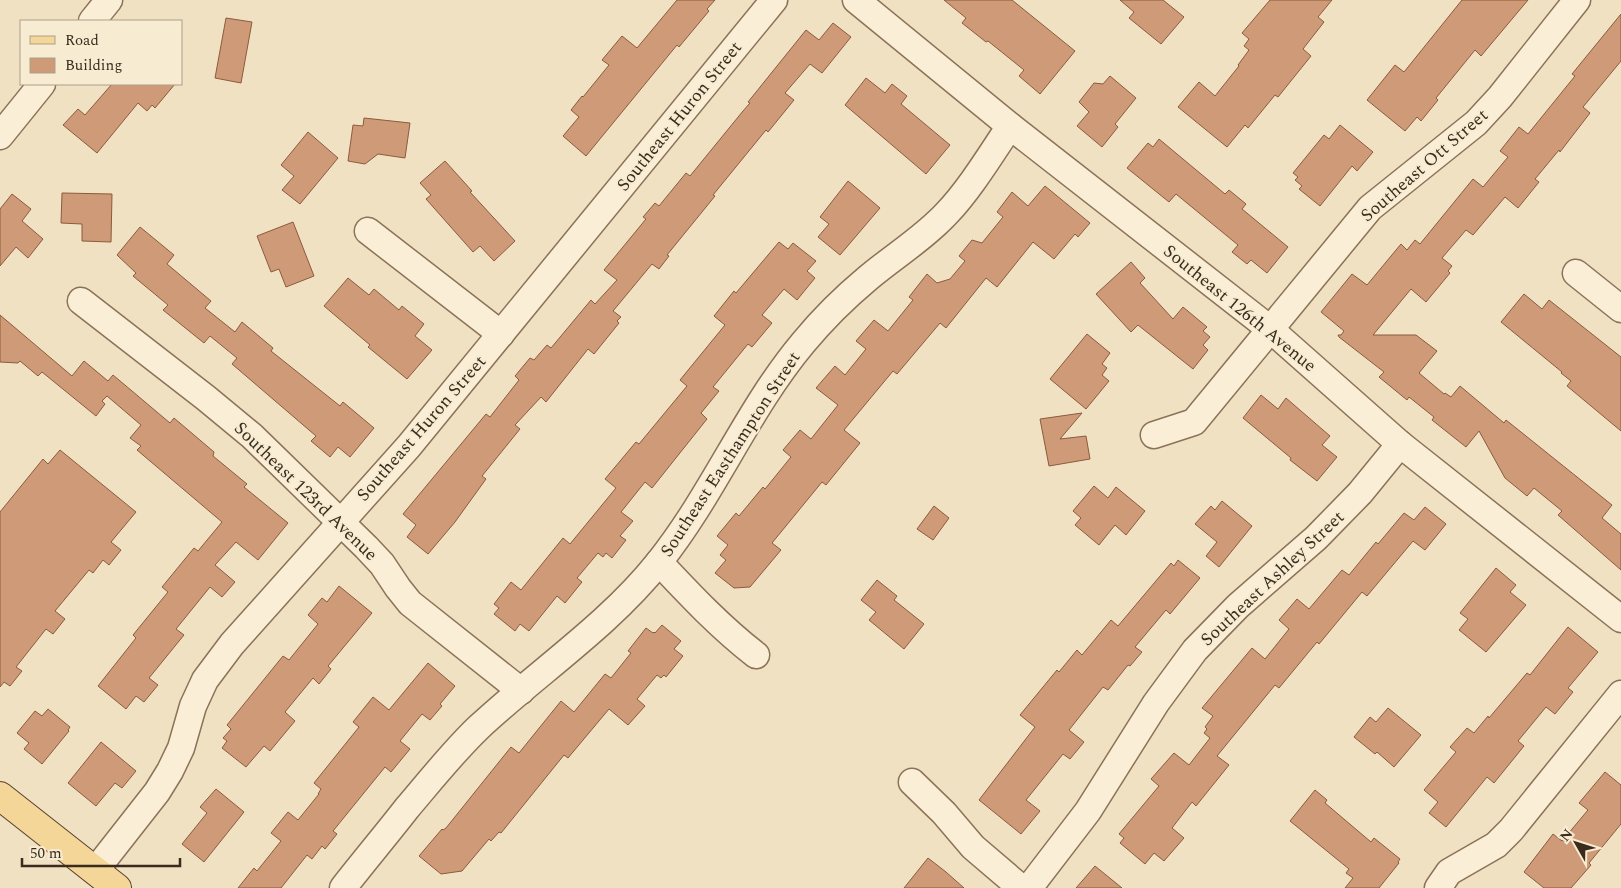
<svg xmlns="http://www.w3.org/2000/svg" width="1621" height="888" font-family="Spectral,serif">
<rect width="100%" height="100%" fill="#f0e1c2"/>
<g fill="#cf9a77" stroke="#8b5b3d">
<path d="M677 0H715L707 9 709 11 679 47 677 45 586 156 563 136 579 117 571 110 582 96 583 97 609 65 602 60 622 36 637 48Z"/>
<path d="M944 0H1012L1075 51 1040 94 1019 76 1024 70 988 41 986 42 962 23 966 18Z"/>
<path d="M1120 0H1163L1184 17 1161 44 1129 18 1134 12Z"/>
<path d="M1270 0H1332L1318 17 1324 22 1303 49 1311 56 1278 97 1275 95 1248 128 1245 125 1227 147 1178 107 1199 82 1215 96 1239 66 1238 65 1249 50 1244 46 1249 39 1242 33Z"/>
<path d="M1462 0H1528L1481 56 1475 50 1436 98 1438 100 1421 121 1417 117 1405 131 1367 100 1395 65 1404 72Z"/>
<path d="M1621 14V61L1583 107 1590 113 1560 152 1559 150 1535 179 1539 182 1518 208 1505 197 1473 235 1466 230 1442 258 1452 266 1448 271 1450 273 1426 302 1411 289 1373 335H1416L1437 351 1419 373 1444 394 1445 393 1451 397 1460 386 1504 423 1506 420 1612 505 1602 518 1621 534V570L1558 515 1562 511 1534 488 1527 496 1505 478 1479 431 1466 447 1432 420 1434 417 1409 397 1407 400 1379 377 1384 372 1339 337 1338 335H1341L1344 331 1321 312 1352 274 1367 285 1401 244 1407 250 1415 240 1420 244 1473 179 1483 187 1508 157 1500 151 1519 127 1528 134 1575 76 1572 74Z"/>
<path d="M226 18 252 22 241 83 215 78Z"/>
<path d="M833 23 851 37 822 73 810 64 785 93 794 100 768 132 766 130 713 195 715 196 667 255 669 256 659 269 652 264 613 311 621 317 617 321 619 323 594 354 588 349 546 402 541 397 515 425 520 429 482 476 486 479 455 522 428 554 407 537 416 525 403 514 486 414 490 417 519 380 515 376 530 358 534 360 547 345 551 348 591 300 595 304 617 280 604 270 646 219 643 217 655 203 659 206 686 173 690 176 743 111 750 103 748 102 806 30 819 40Z"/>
<path d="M1110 76 1136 98 1115 124 1118 127 1102 147 1077 126 1089 112 1079 102 1094 83 1103 84Z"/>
<path d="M866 78 885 93 892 84 907 96 901 104 950 145 926 174 845 105Z"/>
<path d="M112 84H175L155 108 152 105 147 111 138 103 97 153 63 125 78 109 85 115Z"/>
<path d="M364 118 410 123 405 158 378 154 365 164 348 161 353 125 363 126Z"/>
<path d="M1340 125 1373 152 1357 171 1352 166 1320 206 1299 189 1302 186 1295 180 1298 177 1293 173 1324 135 1329 139Z"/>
<path d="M308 132 338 158 300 204 282 190 294 176 281 165Z"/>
<path d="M1159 139 1225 194 1229 190 1246 204 1242 209 1288 247 1267 273 1251 260 1247 264 1232 252 1238 245 1176 194 1169 202 1127 168 1148 143 1153 147Z"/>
<path d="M445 161 472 191 470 192 515 241 494 261 480 246 473 252 426 199 431 195 420 183Z"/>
<path d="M848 181 880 208 840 255 818 237 829 224 820 217Z"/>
<path d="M1045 186 1090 223 1078 237 1075 234 1054 259 1033 242 997 287 986 278 946 328 940 323 897 374 893 371 844 430 860 443 826 485 822 482 772 543 781 550 750 587 734 588 715 573 726 560 720 555 728 545 717 536 736 513 739 516 763 487 765 489 791 457 783 450 800 430 811 439 838 405 816 388 835 366 845 375 866 349 856 341 874 320 888 331 913 300 909 297 927 274 937 283 950 279 965 261 959 256 972 240 982 243 1003 217 997 212 1012 192 1028 206Z"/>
<path d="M62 193 112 194 111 242 82 241V224L61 223Z"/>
<path d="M12 194 31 209 22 221 43 239 28 258 16 247 0 266V209Z"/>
<path d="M293 222 314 276 286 287 279 269 271 272 257 236Z"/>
<path d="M140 227 174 255 167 264 211 301 205 308 235 332 242 322 273 348 271 351 340 406 343 402 374 428 350 457 338 447 330 457 311 441 316 436 232 364 237 358 210 336 204 343 163 310 168 305 133 276 136 273 117 255Z"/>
<path d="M779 242 788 249 793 243 816 261 807 271 815 278 797 300 784 289 762 315 772 323 752 347 748 344 713 387 719 391 701 413 707 419 652 488 645 482 621 512 633 521 620 536 626 540 612 558 606 553 603 557 598 553 577 578 582 582 565 603 557 596 529 631 520 624 515 631 494 614 499 608 494 604 511 582 521 590 563 538 570 544 616 488 605 479 636 442 639 444 687 386 680 380 725 325 714 316 734 291 736 293Z"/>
<path d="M1131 262 1145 278 1140 283 1173 319 1183 307 1207 327 1203 331 1210 337 1203 345 1208 350 1193 369 1138 325 1131 332 1096 294Z"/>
<path d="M348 278 369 295 374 289 399 310 402 306 424 324 415 336 432 350 407 379 368 347 370 345 324 306Z"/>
<path d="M1524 294 1542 309 1549 300 1621 357V431L1567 386 1571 381 1561 373 1562 372 1501 322Z"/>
<path d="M0 315 72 376 84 361 108 381 113 375 170 423 174 418 214 452 213 456 247 484 244 487 288 523 258 560 236 542 215 565 235 582 222 597 210 587 176 629 184 635 149 678 158 685 144 702 136 696 126 709 98 686 136 638 133 635 168 592 162 587 194 548 198 551 222 522 137 450 141 446 130 438 141 425 107 396 102 401 105 404 96 416 42 372 38 376 20 361 18 363 0 362Z"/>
<path d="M1087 334 1110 353 1102 364 1107 368 1102 375 1109 381 1086 409 1050 379Z"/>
<path d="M1261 395 1278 409 1286 398 1330 436 1322 445 1337 457 1317 481 1290 460 1291 458 1243 418Z"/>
<path d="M1082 413 1060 439 1086 436 1090 459 1049 466 1040 419Z"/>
<path d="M60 450 136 512 111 542 121 550 109 565 103 560 93 573 89 570 55 611 65 619 53 634 46 629 16 667 22 671 10 686 4 682 0 687V512L43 459 48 464Z"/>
<path d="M1094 486 1108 498 1116 487 1145 511 1126 535 1115 525 1099 545 1075 525 1081 518 1073 511Z"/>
<path d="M1222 501 1252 526 1219 567 1206 556 1217 542 1195 524 1211 506 1215 510Z"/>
<path d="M934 506 949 518 933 540 917 529Z"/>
<path d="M1425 507 1446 524 1425 550 1413 541 1367 596 1362 592 1319 644 1317 642 1279 688 1275 685 1217 756 1229 765 1196 806 1192 802 1172 828 1184 838 1164 861 1154 853 1145 864 1120 843 1124 838 1119 834 1159 786 1151 779 1174 753 1189 765 1210 738 1204 733 1207 729 1205 727 1213 716 1202 708 1252 648 1265 659 1289 629 1279 620 1297 599 1309 609 1342 570 1349 575 1376 542 1378 544 1404 513 1414 520Z"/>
<path d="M1178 560 1200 578 1170 614 1166 610 1135 647 1142 652 1130 666 1128 665 1108 690 1103 687 1069 730 1084 742 1070 759 1063 754 1026 800 1040 811 1021 834 979 800 1035 727 1020 715 1057 670 1059 672 1077 650 1082 655 1111 620 1118 626 1171 563 1174 566Z"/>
<path d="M1496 568 1516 585 1510 592 1526 605 1486 652 1459 630 1468 619 1460 613Z"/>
<path d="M877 580 897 596 894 600 924 624 904 649 869 620 876 612 861 600Z"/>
<path d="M339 586 372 613 328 666 331 669 319 684 313 678 285 712 295 721 270 751 264 746 246 767 222 748 227 741 223 738 231 729 227 725 283 656 289 660 318 624 308 615 322 598 327 602Z"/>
<path d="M662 625 681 641 674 649 683 656 666 677 664 675 661 678 657 675 637 699 645 706 628 725 609 709 568 758 564 755 501 833 499 832 491 841 489 839 462 871 441 874 419 856 442 829 443 830 446 828 511 747 519 753 561 701 574 712 605 674 611 678 631 653 628 651 646 628 653 633 654 632 655 633Z"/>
<path d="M1568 627 1598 652 1568 688 1573 692 1555 714 1546 707 1518 741 1524 746 1494 783 1487 777 1446 827 1429 813 1438 802 1424 790 1456 752 1450 747 1467 728 1474 733 1488 716 1489 718 1527 673 1530 675Z"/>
<path d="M428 663 455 686 440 704 442 706 430 720 422 714 400 741 410 749 391 772 385 767 333 831 337 834 325 849 322 846 312 859 307 855 281 888H238L254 868 257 871 281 841 271 833 288 812 298 820 319 794H318L321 789 314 783 359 727 353 722 373 697 389 710Z"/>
<path d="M1388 708 1421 735 1394 767 1377 752 1375 754 1354 737 1370 717 1376 722Z"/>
<path d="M48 709 70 727 68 730 69 731 42 764 24 749 29 743 17 733 35 711 42 716Z"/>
<path d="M101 742 136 771 122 788 115 783 96 806 68 783Z"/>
<path d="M1605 772 1621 785V824L1589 863 1591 865 1571 888H1544L1524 872 1553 834 1562 841 1588 810 1579 803Z"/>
<path d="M216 789 244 812 204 862 182 844 207 813 200 807Z"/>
<path d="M1315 790 1327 800 1325 803 1371 842 1374 838 1400 859 1398 862 1399 863 1379 888H1345L1353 878 1346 873 1349 869 1290 821Z"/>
<path d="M928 858 946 872 964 888H904Z"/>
<path d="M1095 866 1122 888H1076Z"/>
</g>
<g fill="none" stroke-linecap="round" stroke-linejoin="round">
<defs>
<g id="minor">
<path d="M856 0 1010 126 1270 329 1400 444 1621 619"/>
<path d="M92 21 109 0"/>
<path d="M0 136 42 84"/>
<path d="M368 231 501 334"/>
<path d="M1576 273 1621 309"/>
<path d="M81 301 206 398 252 436 366 547 382 564 398 588 410 603 521 691"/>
<path d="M1154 435 1194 422 1370 208 1476 123 1500 97 1577 0"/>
<path d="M659 562C690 595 720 627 756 655"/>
<path d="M912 782 944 813 973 847 1021 888"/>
<path d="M95 871 157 792 170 771 181 748 193 706 205 680 232 644 409 446 774 0"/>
<path d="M343 888C364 861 386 835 407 808 430 781 453 752 478 728 538 672 608 626 659 562 714 493 747 410 803 343 822 320 844 298 868 278 894 256 924 238 947 213 970 189 991 154 1010 126"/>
<path d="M1029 888 1088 811 1156 703 1195 650 1238 606 1316 538 1360 493 1400 444"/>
<path d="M1438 888 1449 872 1496 845 1511 830 1621 694"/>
</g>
<path id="major" d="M0 796 117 888"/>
</defs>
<use href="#minor" stroke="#8b7258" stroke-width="29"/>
<use href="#major" stroke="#58402d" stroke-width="30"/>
<use href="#minor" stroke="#faefd6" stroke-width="26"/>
<use href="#major" stroke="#f4d699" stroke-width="28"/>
</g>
<g text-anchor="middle" stroke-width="4" stroke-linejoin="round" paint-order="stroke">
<g font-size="18" fill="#3a2b1d" stroke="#f7ecd2">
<text transform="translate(679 116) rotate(-51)" y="6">Southeast Huron Street</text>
<text transform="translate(1424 165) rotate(-41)" y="6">Southeast Ott Street</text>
<text transform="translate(1240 308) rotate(39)" y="6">Southeast 126th Avenue</text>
<text transform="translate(421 428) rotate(-49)" y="6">Southeast Huron Street</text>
<text transform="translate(730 454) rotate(-57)" y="6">Southeast Easthampton Street</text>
<text transform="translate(306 491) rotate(44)" y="6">Southeast 123rd Avenue</text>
<text transform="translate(1272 578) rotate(-43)" y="6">Southeast Ashley Street</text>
</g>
</g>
<rect x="20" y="20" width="162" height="65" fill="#f7ecd2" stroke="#ab9f8a"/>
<rect x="30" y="36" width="25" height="8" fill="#f4d699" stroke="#ab9f8a"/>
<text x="65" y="45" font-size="15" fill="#3a2b1d">Road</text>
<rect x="30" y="58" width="25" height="15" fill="#cf9a77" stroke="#ab9f8a"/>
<text x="65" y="70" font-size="15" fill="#3a2b1d">Building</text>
<g transform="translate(1576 843) rotate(309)" stroke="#f7ecd2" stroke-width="4" paint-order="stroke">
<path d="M0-4L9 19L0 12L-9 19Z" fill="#3a2b1d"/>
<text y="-8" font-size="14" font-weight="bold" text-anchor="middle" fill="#3a2b1d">N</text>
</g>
<path d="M22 858v8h158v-8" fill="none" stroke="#3a2b1d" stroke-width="2.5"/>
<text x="30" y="858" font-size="15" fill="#3a2b1d" stroke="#f7ecd2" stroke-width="4" paint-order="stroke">50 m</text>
</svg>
